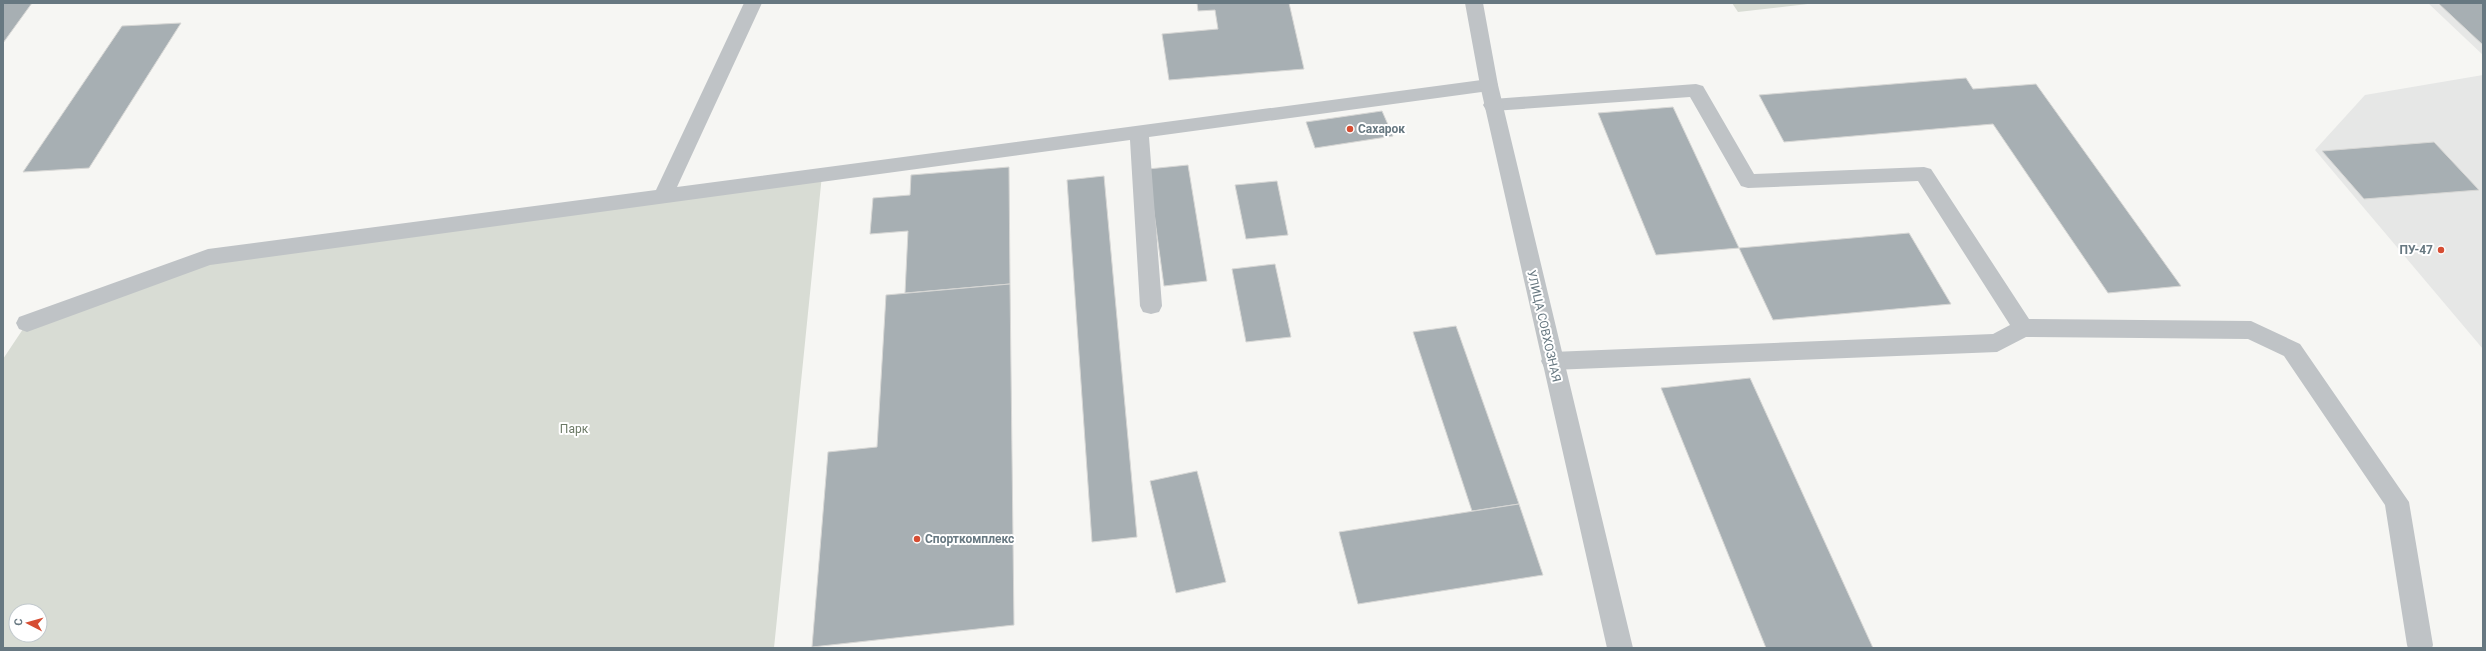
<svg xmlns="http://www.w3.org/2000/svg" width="2486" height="651" font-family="Roboto,sans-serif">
<rect width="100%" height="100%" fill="#f6f6f3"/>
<g fill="#e6e7e6">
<path d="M2428 3H2483V55Z"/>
<path d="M2483 75V349L2315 150 2365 95Z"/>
</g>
<g fill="#d8dcd4" fill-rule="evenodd">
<path d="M1732 3H1816L1738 12Z"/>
<path d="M822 175 774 648H3V359L27 323 208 257ZM16 611H40V635H16Z"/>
</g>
<g fill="#a7afb3" stroke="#d7d7d5">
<path d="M3 3H32L3 43Z"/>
<path d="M1197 3H1289L1304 69 1169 80 1162 34 1218 29 1215 10 1198 11Z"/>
<path d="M2438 3H2483V45Z"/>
<path d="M181 23 89 168 23 172 122 26Z"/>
<path d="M1966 78 1973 89 2036 84 2181 286 2108 293 1993 124 1784 142 1759 95Z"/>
<path d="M1673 107 1739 248 1656 255 1598 113Z"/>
<path d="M1382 111 1393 136 1315 148 1306 122Z"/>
<path d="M2434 142 2479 190 2364 199 2322 151Z"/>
<path d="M1188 165 1207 281 1164 286 1148 169Z"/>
<path d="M1009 167 1010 284 905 293 908 231 870 234 873 198 910 195 911 175Z"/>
<path d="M1104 176 1137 537 1092 542 1067 180Z"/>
<path d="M1277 181 1288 235 1246 239 1235 185Z"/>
<path d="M1909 233 1951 304 1773 320 1739 248Z"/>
<path d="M1275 264 1291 337 1246 342 1232 269Z"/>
<path d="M1010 284 1014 625 812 647 828 452 877 447 886 295Z"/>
<path d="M1456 326 1519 504 1472 511 1413 332Z"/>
<path d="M1750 378 1873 648H1766L1661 388Z"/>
<path d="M1197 471 1226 582 1176 593 1150 481Z"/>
<path d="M1519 504 1543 575 1358 604 1339 532Z"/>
</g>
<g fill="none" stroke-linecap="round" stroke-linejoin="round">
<g fill="#bfc3c6" fill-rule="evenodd">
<path d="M744 3H762L677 187 1489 79 1496 81 1498 85 1496 89 1489 91 1149 137 1162 306 1159 312 1151 314 1143 312 1140 306 1130 140 210 265 27 332 19 329 16 323 19 317 208 249 656 190Z"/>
<path d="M1696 84 1703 86 1754 174 1924 167 1931 169 2029 319 2251 321 2300 344 2409 502 2433 645 2432 648H2408L2407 645 2385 505 2284 356 2248 339 2026 337 1997 352 1552 370 1544 367 1541 361 1544 355 1552 352 1993 334 2010 325 1918 181 1748 188 1741 186 1690 97 1493 111 1486 110 1483 105 1486 100 1493 99Z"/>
</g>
<path fill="#bfc3c6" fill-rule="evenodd" d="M1465 3H1483L1498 85 1633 648H1607L1480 85Z"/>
</g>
<g fill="#d64d33" stroke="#fff" stroke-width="1.5">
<circle cx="1350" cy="129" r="4"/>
<circle cx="2441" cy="250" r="4"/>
<circle cx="917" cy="539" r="4"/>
</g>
<g text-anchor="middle" stroke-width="4" stroke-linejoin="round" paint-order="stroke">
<g font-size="12" font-weight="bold" fill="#677881" stroke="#fff" text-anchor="start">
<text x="1358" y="133">Сахарок</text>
<text x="2433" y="254" text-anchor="end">ПУ-47</text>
<text x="925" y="543">Спорткомплекс</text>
</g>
<g font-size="12" fill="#677881" stroke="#fff">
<text transform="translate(1544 326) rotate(77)" y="4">УЛИЦА СОВХОЗНАЯ</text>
</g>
<g font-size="12" fill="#6b7965" stroke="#fff">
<text x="574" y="433">Парк</text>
</g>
</g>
<rect width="2486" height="651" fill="none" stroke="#677881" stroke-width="8"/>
<g transform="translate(28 623) rotate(276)"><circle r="19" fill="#ffffff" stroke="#c2c9cd"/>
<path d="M0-3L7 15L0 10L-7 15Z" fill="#d64d33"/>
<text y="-6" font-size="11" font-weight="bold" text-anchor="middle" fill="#677881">С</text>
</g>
</svg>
